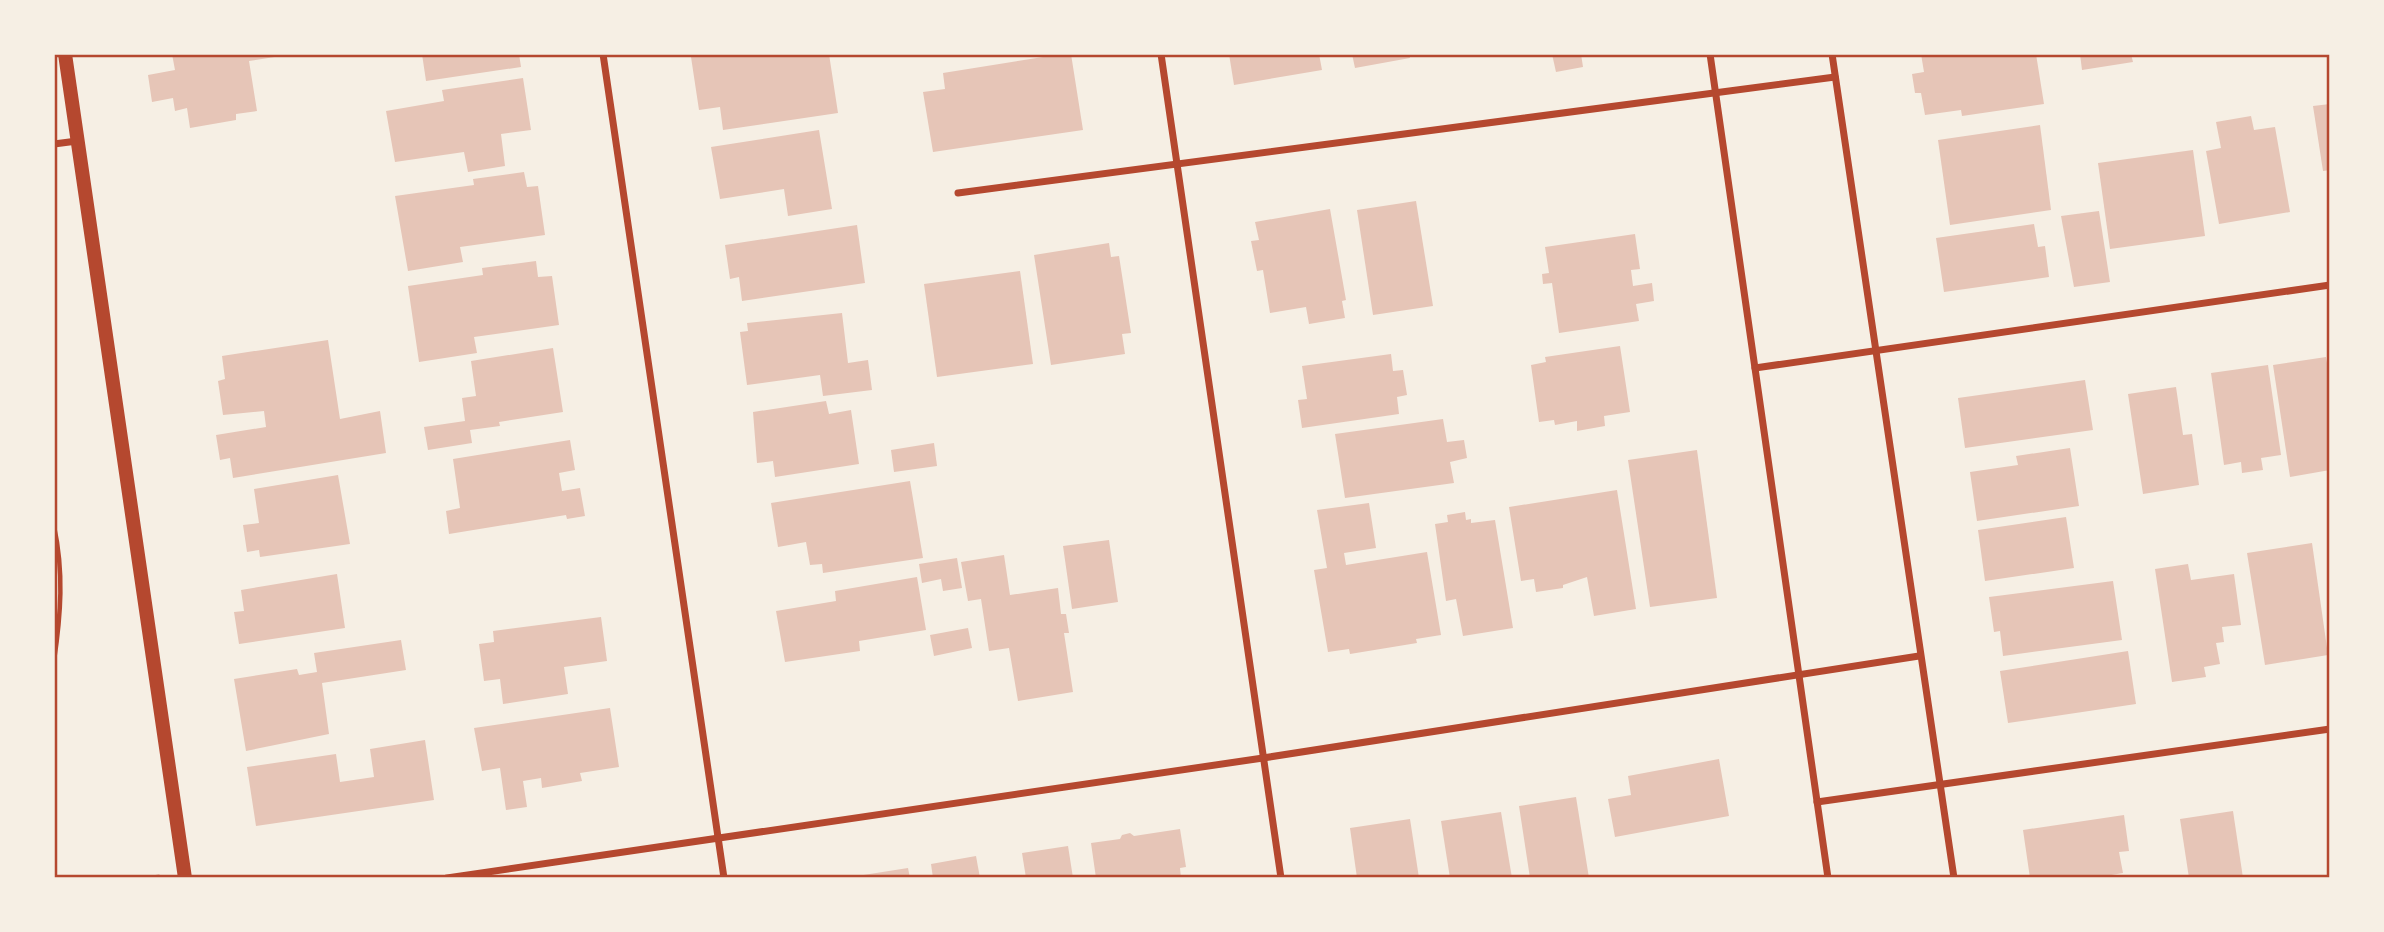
<svg xmlns="http://www.w3.org/2000/svg" width="2384" height="932" font-family="'Alegreya Sans',sans-serif">
<rect width="100%" height="100%" fill="#f6efe4"/>
<g fill="#e6c5b7">
<path d="M172 54H281V56L249 61 257 111 236 114V120L190 128 187 108 175 111 173 98 152 102 148 75 175 70Z"/>
<path d="M422 54H519L521 67 426 81Z"/>
<path d="M712 54H829L838 113 723 130 720 107 699 110 691 57Z"/>
<path d="M1062 54H1071L1083 130 933 152 923 92 945 89 943 73Z"/>
<path d="M1229 54H1319L1322 70 1234 85Z"/>
<path d="M1352 54H1409L1410 58 1355 68Z"/>
<path d="M1552 54H1581L1583 67 1556 72Z"/>
<path d="M1921 54H2036L2044 104 1962 116 1961 110 1925 115 1921 93H1915L1912 74 1924 72Z"/>
<path d="M2080 54H2131L2133 62 2082 70Z"/>
<path d="M523 78 531 130 501 134 505 166 468 172 464 152 395 162 386 111 444 101 442 90Z"/>
<path d="M2330 104V170L2323 171 2313 106Z"/>
<path d="M2251 116 2254 130 2275 127 2290 212 2219 224 2206 151 2221 148 2216 122Z"/>
<path d="M2040 125 2051 210 1950 225 1938 140Z"/>
<path d="M819 130 832 209 788 216 784 189 720 199 711 147Z"/>
<path d="M2193 150 2205 236 2110 249 2098 163Z"/>
<path d="M524 172 527 187 538 186 545 235 460 247 463 262 408 271 395 196 474 185 473 179Z"/>
<path d="M1416 201 1433 306 1373 315 1357 210Z"/>
<path d="M1330 209 1346 300 1342 301 1345 318 1309 324 1306 307 1270 313 1263 270 1257 271 1251 241 1259 240 1255 222Z"/>
<path d="M2099 211 2110 282 2074 287 2061 216Z"/>
<path d="M2034 224 2038 247 2045 246 2049 277 1944 292 1936 238Z"/>
<path d="M857 225 865 283 742 301 739 277 730 279 725 245Z"/>
<path d="M1635 234 1640 269 1631 270 1633 286 1652 283 1654 301 1636 304 1639 321 1559 333 1552 283 1543 284 1542 274 1549 273 1545 247Z"/>
<path d="M1109 243 1111 257 1119 256 1131 333 1122 334 1125 354 1051 365 1034 255Z"/>
<path d="M536 261 538 277 552 276 559 325 474 337 477 353 419 362 408 286 483 275 482 268Z"/>
<path d="M1020 271 1033 364 937 377 924 284Z"/>
<path d="M842 313 848 363 868 360 872 390 823 396 820 375 747 385 740 332 748 331 747 323Z"/>
<path d="M328 340 340 419 380 411 386 453 233 478 230 458 220 460 216 435 266 427 264 411 223 415 218 381 225 379 222 356Z"/>
<path d="M1620 346 1630 412 1604 416 1605 426 1577 431V421L1555 425 1554 420 1539 422 1531 365 1546 362 1545 357Z"/>
<path d="M553 348 563 412 499 422 500 426 470 430 472 443 428 450 424 427 465 421 462 398 476 396 471 361Z"/>
<path d="M1391 354 1393 371 1403 370 1407 395 1397 397 1399 414 1302 428 1298 400 1307 399 1302 366Z"/>
<path d="M2326 357 2330 380V470L2290 477 2273 365Z"/>
<path d="M2268 365 2281 455 2261 458 2263 470 2242 473 2241 462 2224 465 2211 373Z"/>
<path d="M2085 380 2093 430 1965 448 1958 398Z"/>
<path d="M2176 387 2183 435 2192 434 2199 485 2143 494 2128 394Z"/>
<path d="M826 401 829 414 851 410 859 464 775 477 773 461 757 463 753 412Z"/>
<path d="M1443 419 1447 442 1464 440 1467 458 1450 462 1454 483 1345 498 1335 434Z"/>
<path d="M570 440 575 470 559 473 562 491 580 488 585 516 567 519 566 515 449 534 446 511 460 508 453 459Z"/>
<path d="M934 443 937 466 894 472 891 450Z"/>
<path d="M2070 448 2079 506 1977 521 1970 472 2018 465 2016 456Z"/>
<path d="M1697 450 1717 598 1650 607 1628 460Z"/>
<path d="M338 475 350 544 260 557 259 550 247 552 243 525 259 523 254 489Z"/>
<path d="M910 481 923 558 823 573 822 564 810 565 806 542 778 547 771 503Z"/>
<path d="M1617 490 1636 609 1594 616 1587 577 1563 585V588L1536 592 1534 579 1521 581 1509 507Z"/>
<path d="M1369 503 1376 548 1344 553 1346 565 1427 552 1441 635 1416 639 1417 643 1350 654 1349 649 1328 652 1314 570 1327 568 1317 510Z"/>
<path d="M1465 512 1466 520 1471 519V523L1495 520 1513 628 1463 636 1456 599 1446 601 1435 524 1448 522 1447 515Z"/>
<path d="M2066 517 2074 568 1985 581 1978 530Z"/>
<path d="M1109 540 1118 602 1072 609 1063 546Z"/>
<path d="M2312 543 2328 655 2265 665 2247 553Z"/>
<path d="M1004 555 1010 595 1058 588 1061 614H1066L1069 633H1064L1073 692 1018 701 1009 648 989 651 981 599 968 601 961 562Z"/>
<path d="M957 558 962 588 943 591 941 579 922 583 919 564Z"/>
<path d="M2188 564 2191 580 2234 574 2241 625 2222 627 2224 642 2216 643 2220 664 2204 667 2206 677 2172 682 2155 569Z"/>
<path d="M337 574 345 628 239 644 234 612 244 611 241 590Z"/>
<path d="M917 577 926 630 859 641 860 651 785 662 776 611 836 601 835 591Z"/>
<path d="M2113 581 2122 640 2003 656 2000 631 1994 632 1989 597Z"/>
<path d="M601 617 607 661 564 667 568 694 503 704 500 679 484 681 479 644 494 642 493 631Z"/>
<path d="M968 628 972 648 934 656 930 635Z"/>
<path d="M401 640 406 670 322 683 329 734 246 751 234 679 297 669 299 675 317 672 314 653Z"/>
<path d="M2128 651 2136 704 2008 723 2000 671Z"/>
<path d="M610 708 619 767 580 773 582 781 542 788 541 778 523 781 527 807 506 810 500 768 482 771 474 728Z"/>
<path d="M425 740 434 800 256 826 247 767 336 754 340 782 374 777 370 749Z"/>
<path d="M1719 759 1729 816 1615 837 1608 799 1631 795 1628 776Z"/>
<path d="M1576 797 1589 878H1530L1519 806Z"/>
<path d="M2233 811 2243 878H2189L2180 819Z"/>
<path d="M1501 812 1512 878H1450L1441 821Z"/>
<path d="M2124 815 2129 851 2119 852 2123 873 2094 878H2030L2023 830Z"/>
<path d="M1410 819 1419 878H1357L1350 828Z"/>
<path d="M1180 829 1186 867 1180 868 1181 878H1096L1091 843 1120 839 1122 835 1130 833 1134 836Z"/>
<path d="M1068 846 1073 878H1026L1022 853Z"/>
<path d="M976 856 980 878H933L931 864Z"/>
<path d="M908 868 910 878H857V876Z"/>
</g>
<g fill="none" stroke-linecap="round" stroke-linejoin="round">
<g stroke="#b5482f" stroke-width="4.5">
<path d="M54 526C64 572 61 614 54 661"/>
<path d="M145 878 159 877"/>
</g>
<g stroke="#b5482f" stroke-width="7">
<path d="M603 54 724 878"/>
<path d="M1161 54 1281 878"/>
<path d="M1710 54 1828 878"/>
<path d="M1832 54 1954 878"/>
<path d="M54 144 77 141"/>
<path d="M958 193 1835 77"/>
<path d="M1755 368 2330 285"/>
<path d="M1817 802 2330 729"/>
<path d="M447 878 1263 758 1919 656"/>
</g>
<path stroke="#b5482f" stroke-width="14" d="M65 54 185 878"/>
</g>
<rect width="2384" height="932" fill="none" stroke="#f6efe4" stroke-width="112"/>
<rect x="56" y="56" width="2272" height="820" fill="none" stroke="#b5482f" stroke-width="2.5"/>
</svg>
